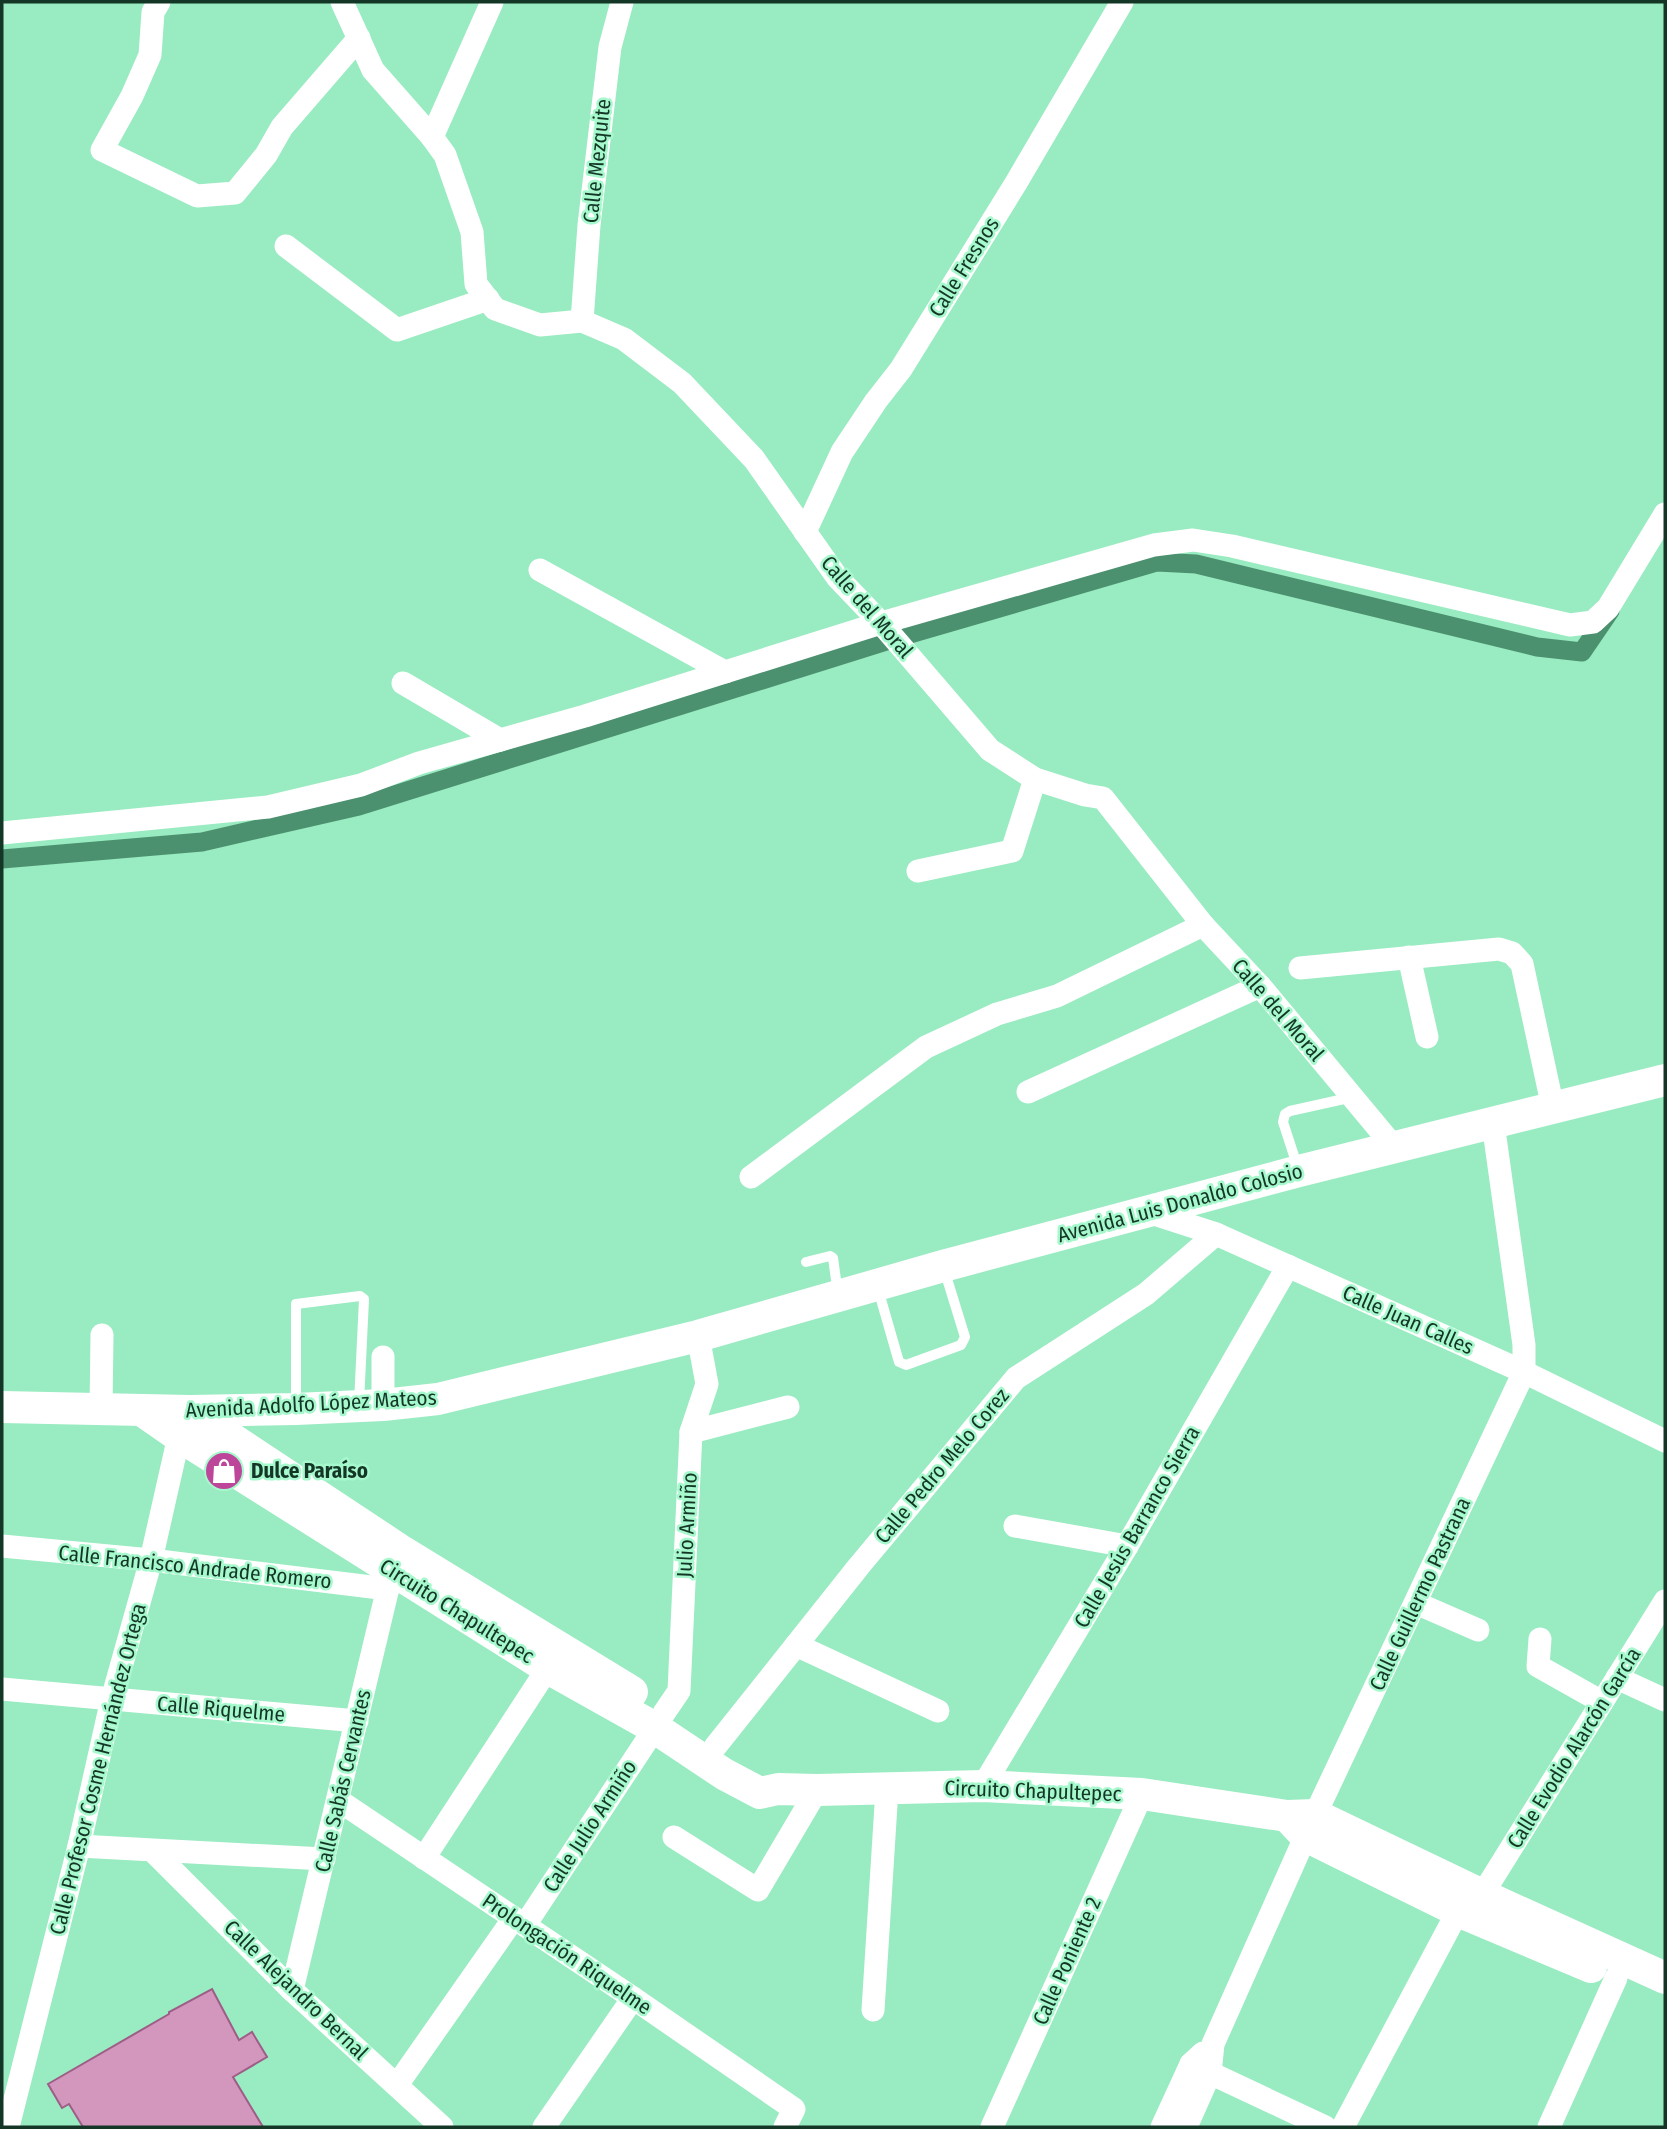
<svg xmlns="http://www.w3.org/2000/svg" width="1667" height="2129" font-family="'Fira Sans Condensed',sans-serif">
<rect width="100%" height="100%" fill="#99ebc1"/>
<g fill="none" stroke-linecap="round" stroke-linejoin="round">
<path stroke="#4c916f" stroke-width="19" d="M2 859 202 842 359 806 893 639 1157 562 1196 564 1537 647 1582 652 1610 611"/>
</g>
<path fill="#d396bd" stroke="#9d5d87" stroke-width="2" d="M212 1989 239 2040 252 2032 267 2057 233 2077 263 2127H83L69 2104 62 2108 48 2084 169 2014V2012Z"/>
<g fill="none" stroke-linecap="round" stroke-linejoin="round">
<g stroke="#fff" stroke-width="10">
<path d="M1298 1168 1283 1122 1285 1114 1290 1111 1353 1097"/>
<path d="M806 1262 830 1256 833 1258 838 1294"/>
<path d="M878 1289 899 1362 906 1365 961 1345 965 1337 944 1269"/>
<path d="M296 1404V1304L360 1296 364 1299 359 1403"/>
</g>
<g stroke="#fff" stroke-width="23">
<path d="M159 2 153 12 150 55 132 96 102 150 197 196 235 193 266 155 282 127 359 38"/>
<path d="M342 2 373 70 432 137 445 155 472 232 476 284 495 309 540 325 582 321 624 339 682 383 754 459 837 577 881 623 990 750 1035 779 1085 795 1103 798 1203 925 1260 986 1394 1147"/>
<path d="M432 137 492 2"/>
<path d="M286 246 397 330 488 299"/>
<path d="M582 321 589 225 610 47 622 2"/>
<path d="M805 532 842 452 876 401 901 369 1016 183 1122 2"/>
<path d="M540 570 725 672"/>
<path d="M403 683 500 740"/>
<path d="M2 833 268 807 361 785 419 763 585 716 881 623 1154 545 1193 540 1232 546 1570 625 1593 622 1608 608 1665 514"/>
<path d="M918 871 1012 851 1035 779"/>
<path d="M1409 957 1427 1037"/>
<path d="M1300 968 1499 949 1512 953 1522 964 1553 1108"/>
<path d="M1028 1092 1260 986"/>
<path d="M751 1177 926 1047 997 1014 1057 996 1203 925"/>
<path d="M1145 1211 1216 1234 1524 1372 1665 1441"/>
<path d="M383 1405V1357"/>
<path d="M101 1410 102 1335"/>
<path d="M691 1432 788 1407"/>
<path d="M1015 1526 1127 1546"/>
<path d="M2 1546 151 1560 388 1589"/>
<path d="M1416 1603 1478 1630"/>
<path d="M1540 1639 1538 1666 1602 1702"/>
<path d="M796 1645 938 1711"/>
<path d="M1617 1678 1665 1700"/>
<path d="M2 1689 357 1721"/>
<path d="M664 1713 679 1691 691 1432 707 1384 698 1336"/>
<path d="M715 1747 859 1566 1016 1378 1146 1294 1216 1234"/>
<path d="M983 1786 1127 1546 1288 1266"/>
<path d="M338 1800 633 1998 794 2109 785 2127"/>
<path d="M674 1837 758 1890 817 1790"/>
<path d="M79 1846 324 1859"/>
<path d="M153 1851 292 1990 442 2127"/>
<path d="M424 1858 548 1668"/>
<path d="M1482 1895 1665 1601"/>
<path d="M525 1925 655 1728"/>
<path d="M292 1990 392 1571"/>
<path d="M873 2010 887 1789"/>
<path d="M1191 2064 1325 2127"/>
<path d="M397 2085 514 1918"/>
<path d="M8 2127 79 1846 112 1699 151 1560 179 1436 184 1424"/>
<path d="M544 2127 633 1998"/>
<path d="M992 2127 1142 1794"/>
<path d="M1162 2127 1191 2064 1203 2053"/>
<path d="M1186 2127 1210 2073 1213 2044 1315 1815 1524 1372V1345L1493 1123"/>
<path d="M1343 2127 1458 1911"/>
<path d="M1549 2127 1616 1978"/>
</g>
<g stroke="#fff" stroke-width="32">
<path d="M2 1407 190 1411 296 1409 383 1405 438 1399 698 1336 943 1266 1299 1171 1665 1080"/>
<path d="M143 1411 179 1436 548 1668 655 1728 724 1774 760 1793 778 1789 817 1790 983 1786 1142 1794 1287 1816 1315 1815 1482 1895 1665 1978"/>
<path d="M190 1411 403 1552 632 1692"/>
<path d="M1287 1816 1306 1836 1328 1847 1458 1911 1591 1967"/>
</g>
</g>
<defs>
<symbol id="shop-disc" viewBox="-11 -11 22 22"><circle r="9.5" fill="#bd459a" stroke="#a6f8cd"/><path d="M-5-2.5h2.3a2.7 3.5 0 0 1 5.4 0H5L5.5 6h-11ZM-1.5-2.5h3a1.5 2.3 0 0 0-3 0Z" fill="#fff"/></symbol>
</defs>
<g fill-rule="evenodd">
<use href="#shop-disc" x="202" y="1449" width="44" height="44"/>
</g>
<g text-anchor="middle" stroke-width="5" stroke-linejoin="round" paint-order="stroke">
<g font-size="21" fill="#143626" stroke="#a6f8cd">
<text transform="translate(597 161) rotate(-84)" y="7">Calle Mezquite</text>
<text transform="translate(964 267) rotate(-58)" y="7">Calle Fresnos</text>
<text transform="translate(867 607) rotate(49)" y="7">Calle del Moral</text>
<text transform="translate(1278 1010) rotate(49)" y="7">Calle del Moral</text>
<text transform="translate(1180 1203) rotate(-15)" y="7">Avenida Luis Donaldo Colosio</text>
<text transform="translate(1408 1320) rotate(24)" y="7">Calle Juan Calles</text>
<text transform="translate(311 1404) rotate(-3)" y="7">Avenida Adolfo López Mateos</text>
<text transform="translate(942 1466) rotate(-50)" y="7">Calle Pedro Melo Corez</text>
<text transform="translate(687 1525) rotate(-87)" y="7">Julio Armiño</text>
<text transform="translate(1137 1527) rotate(-60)" y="7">Calle Jesús Barranco Sierra</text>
<text transform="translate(195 1567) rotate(6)" y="7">Calle Francisco Andrade Romero</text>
<text transform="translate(1420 1594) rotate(-65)" y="7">Calle Guillermo Pastrana</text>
<text transform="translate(457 1611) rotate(32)" y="7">Circuito Chapultepec</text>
<text transform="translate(221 1709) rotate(5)" y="7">Calle Riquelme</text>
<text transform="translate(1574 1748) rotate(-58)" y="7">Calle Evodio Alarcón García</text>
<text transform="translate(98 1769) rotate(-76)" y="7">Calle Profesor Cosme Hernández Ortega</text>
<text transform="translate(343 1781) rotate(-77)" y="7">Calle Sabás Cervantes</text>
<text transform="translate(1033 1791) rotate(2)" y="7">Circuito Chapultepec</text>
<text transform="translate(590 1826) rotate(-57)" y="7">Calle Julio Armiño</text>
<text transform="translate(567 1954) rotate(34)" y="7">Prolongación Riquelme</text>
<text transform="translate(1067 1961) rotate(-66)" y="7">Calle Poniente 2</text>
<text transform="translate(296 1990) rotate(44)" y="7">Calle Alejandro Bernal</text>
</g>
<g font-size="21" font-weight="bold" fill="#143626" stroke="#a6f8cd" text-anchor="start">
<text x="251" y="1478">Dulce Paraíso</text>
</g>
</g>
<rect width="1667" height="2129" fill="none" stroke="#143626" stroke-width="7"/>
</svg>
